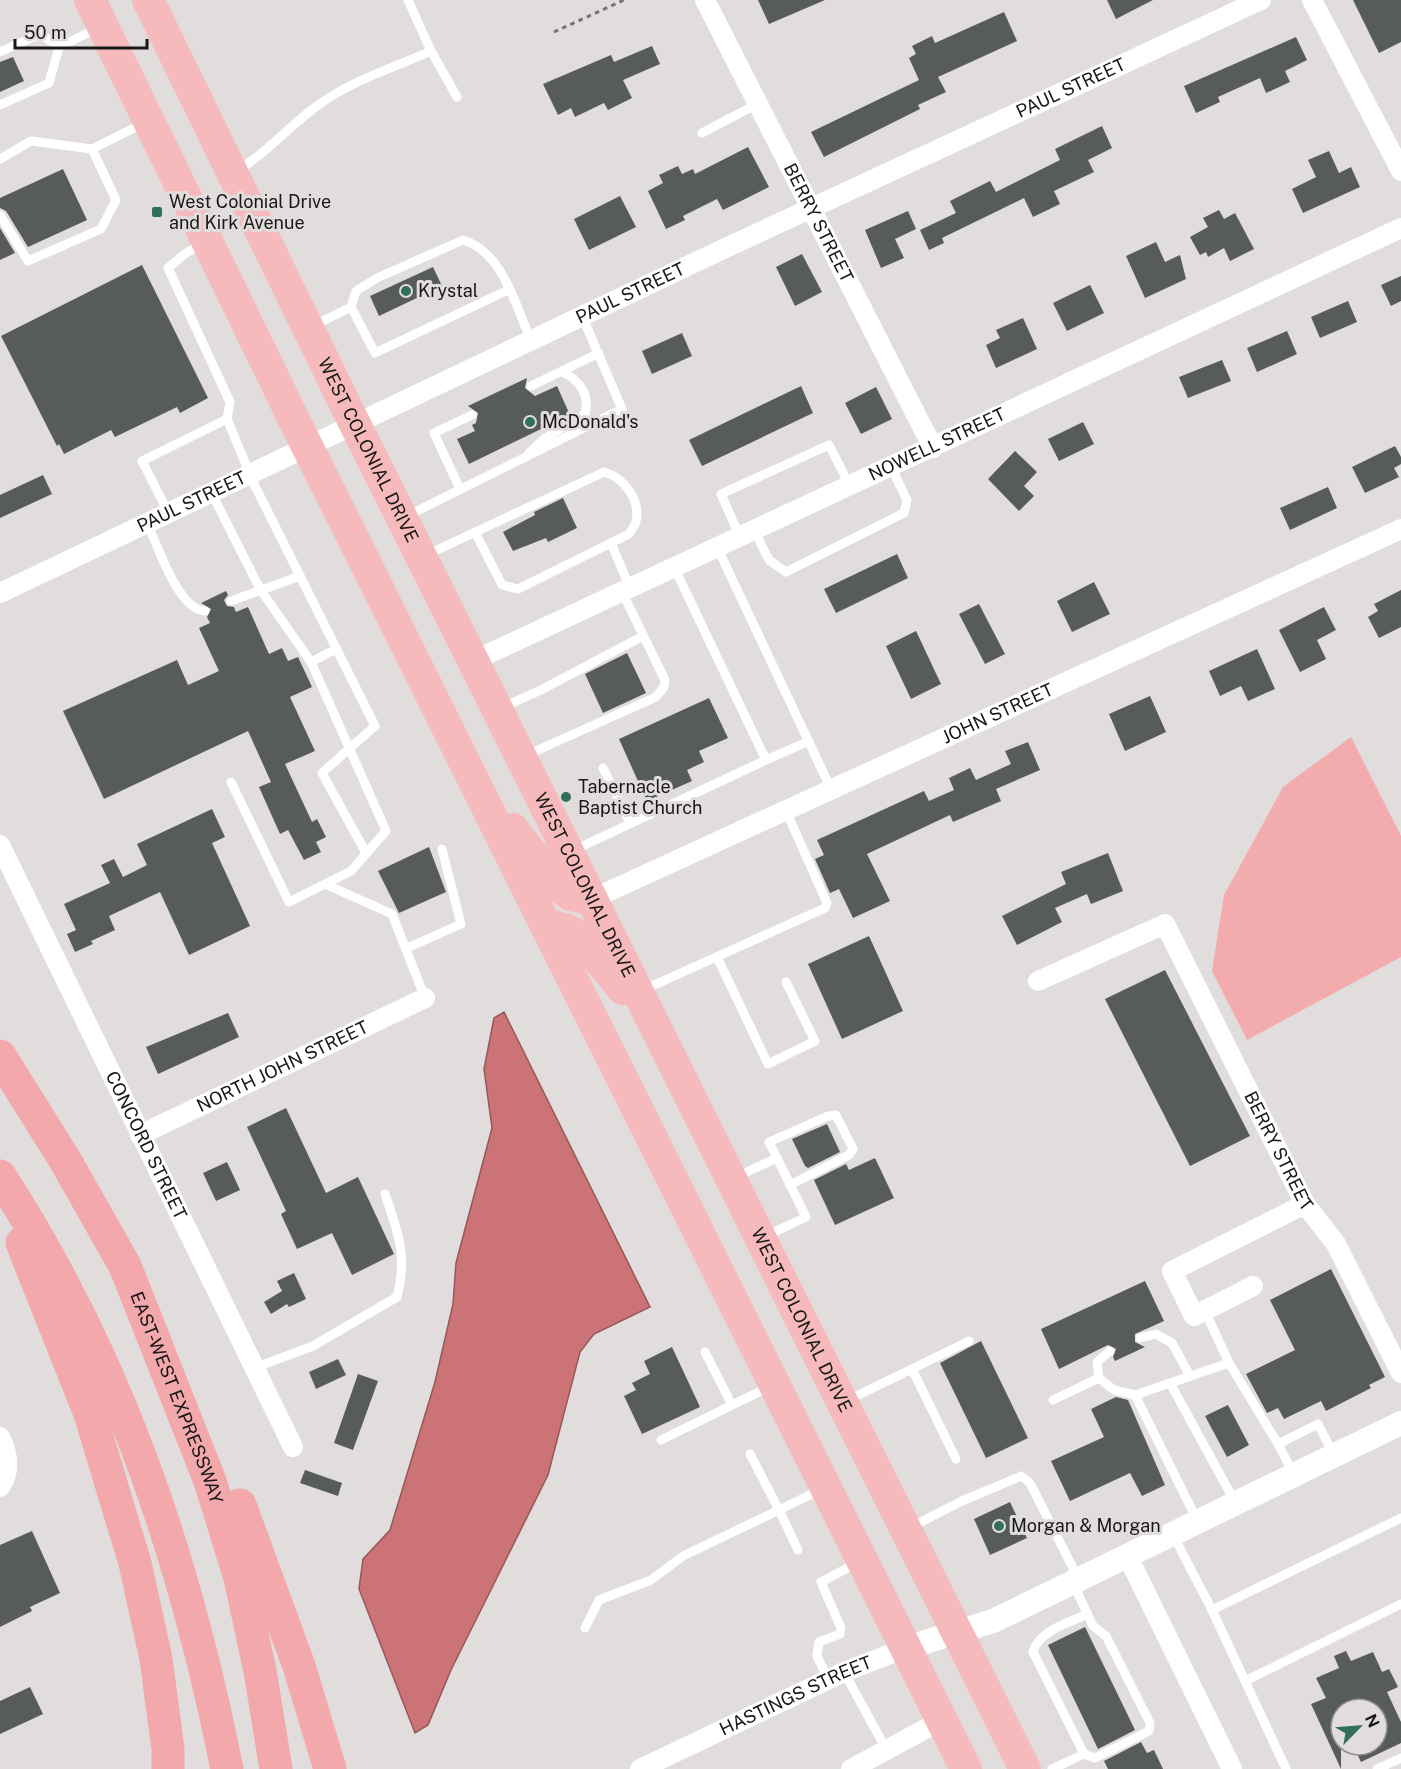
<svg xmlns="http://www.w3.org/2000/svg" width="1401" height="1769" font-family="'Public Sans',sans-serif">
<rect width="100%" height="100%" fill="#e1dddd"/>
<path fill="#f3acae" d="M1351 737 1401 836V957L1247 1040 1212 971 1224 895 1283 787Z"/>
<path fill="#cc7377" stroke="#96575a" stroke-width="1.5" d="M504 1012 650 1307 594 1334 580 1352 548 1475 451 1670 428 1725 415 1733 359 1589 363 1559 390 1530 435 1382 453 1304 456 1263 492 1128 484 1069 494 1018Z"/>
<g fill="#575b59">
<path d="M758 0H825L769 24Z"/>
<path d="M1107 0H1153L1116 19Z"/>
<path d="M1353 0H1401V42L1379 53Z"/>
<path d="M1004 12 1017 41 938 77 946 92 918 105 920 109 824 157 811 132 919 80 909 58 916 54 912 46 932 36 935 43Z"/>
<path d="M1296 37 1307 60 1285 71 1290 82 1266 93 1260 78 1218 97 1220 102 1196 113 1184 86Z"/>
<path d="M652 46 660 64 623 80 632 98 608 110 604 103 575 117 571 108 558 115 543 84 611 55 614 62Z"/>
<path d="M13 57 24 81 0 92V62Z"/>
<path d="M1102 126 1112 148 1088 160 1094 172 1054 191 1060 204 1033 217 1024 198 942 238 944 243 929 250 920 230 956 213 950 201 990 181 996 192 1060 160 1055 149Z"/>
<path d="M748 147 769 187 723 210 717 199 683 216 685 220 666 229 648 191 663 183 659 175 678 166 682 174 693 169 695 174Z"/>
<path d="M1329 151 1339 173 1351 167 1360 187 1303 213 1292 189 1316 177 1308 160Z"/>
<path d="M63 169 87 220 28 247 6 211 0 208V198Z"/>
<path d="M620 196 636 227 589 250 574 219Z"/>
<path d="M1219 210 1224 219 1235 213 1254 249 1230 261 1224 248 1208 257 1206 252 1200 255 1190 237 1208 227 1203 218Z"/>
<path d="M908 211 916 229 895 239 904 258 881 268 865 230Z"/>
<path d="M0 228 15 253 0 260Z"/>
<path d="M1156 242 1165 262 1180 255 1186 279 1145 298 1126 256Z"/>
<path d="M802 254 822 292 795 306 776 267Z"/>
<path d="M142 265 208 398 180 413 177 407 115 437 111 430 64 454 59 444 57 446 1 336Z"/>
<path d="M433 267 442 286 379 316 370 296Z"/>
<path d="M1401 276V301L1391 306 1381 285Z"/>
<path d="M1090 285 1104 313 1067 331 1053 303Z"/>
<path d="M1348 301 1357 322 1320 338 1311 317Z"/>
<path d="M1023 318 1037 349 996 368 986 345 1000 338 996 330Z"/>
<path d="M1287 331 1297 354 1257 372 1247 348Z"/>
<path d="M682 333 692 356 652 374 642 351Z"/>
<path d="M1222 360 1231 381 1188 398 1179 377Z"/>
<path d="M527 378 525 388 535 396 557 386 570 415 469 464 457 439 475 431 472 425 476 423 478 413 468 406Z"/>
<path d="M801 386 813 413 702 466 689 440Z"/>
<path d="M876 387 892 419 861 434 845 403Z"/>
<path d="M1083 422 1094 444 1059 461 1048 439Z"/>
<path d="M1395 446 1401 457V464L1394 468 1399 477 1365 493 1352 467Z"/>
<path d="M1015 451 1037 472 1024 486 1034 496 1019 511 988 479Z"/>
<path d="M43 475 52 494 0 518V495Z"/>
<path d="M1328 487 1337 508 1290 530 1280 508Z"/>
<path d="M563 498 577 528 548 542 546 538 513 551 503 532 535 515 534 512Z"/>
<path d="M897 554 908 578 836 613 824 589Z"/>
<path d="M1094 582 1110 614 1072 632 1057 601Z"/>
<path d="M1401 590V627L1379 638 1368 617 1378 611 1374 604Z"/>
<path d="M226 591 228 595 224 600 227 606 234 607 236 612 248 607 269 654 282 648 288 661 298 657 312 687 290 697 315 751 285 764 312 822 317 819 326 837 316 842 321 852 304 860 288 830 280 834 259 787 271 782 248 731 104 799 63 711 177 660 188 685 219 671 199 628 210 623 207 617 211 609 201 603Z"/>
<path d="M979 604 1005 654 985 664 959 614Z"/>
<path d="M1324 607 1336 630 1317 640 1326 659 1300 672 1279 630Z"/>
<path d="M916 631 941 684 911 699 886 646Z"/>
<path d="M1257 649 1275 689 1248 701 1241 686 1220 696 1209 671Z"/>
<path d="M627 653 646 693 603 713 585 674Z"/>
<path d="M1150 696 1166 732 1125 751 1109 714Z"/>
<path d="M709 698 728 738 699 751 704 762 687 770 692 781 647 801 619 739Z"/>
<path d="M1028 742 1040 770 996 789 1001 801 953 822 950 815 867 854 890 901 853 918 839 889 830 893 815 859 824 855 817 840 924 791 929 801 954 790 949 778 970 768 976 780 1011 764 1005 751Z"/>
<path d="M212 809 225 837 212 843 250 926 189 955 160 892 109 916 115 930 91 941 93 944 75 952 67 934 76 930 64 904 110 883 101 865 114 859 123 877 147 865 137 844Z"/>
<path d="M429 847 446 892 399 913 378 871Z"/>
<path d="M1108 853 1123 891 1091 904 1087 894 1055 908 1062 922 1017 945 1002 916 1066 884 1061 872Z"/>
<path d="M869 936 903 1011 842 1039 808 964Z"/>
<path d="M1165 970 1250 1136 1190 1166 1105 999Z"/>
<path d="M228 1013 239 1037 158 1074 146 1047Z"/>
<path d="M286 1108 326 1193 358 1177 394 1254 352 1275 332 1233 297 1249 281 1214 286 1211 247 1127Z"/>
<path d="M827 1124 840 1152 808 1168 805 1166 792 1139Z"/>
<path d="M875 1158 894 1198 835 1225 814 1180 846 1164 849 1170Z"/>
<path d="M227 1162 240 1190 216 1201 203 1173Z"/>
<path d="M1331 1269 1385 1377 1369 1385 1371 1388 1326 1411 1321 1401 1284 1419 1278 1408 1267 1413 1246 1374 1295 1350 1270 1300Z"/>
<path d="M294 1273 306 1299 289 1307 287 1304 271 1314 264 1302 282 1291 277 1281Z"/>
<path d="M1145 1281 1164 1321 1135 1334V1342L1145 1347 1115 1361 1113 1357 1116 1349 1108 1345 1059 1369 1041 1329Z"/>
<path d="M981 1341 1028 1438 986 1458 940 1363Z"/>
<path d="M672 1347 700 1407 642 1434 624 1396 636 1390 632 1383 650 1374 644 1361Z"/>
<path d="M338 1359 346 1375 316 1389 309 1372Z"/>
<path d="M358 1374 378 1381 353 1450 334 1443Z"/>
<path d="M1116 1397 1128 1400 1165 1485 1142 1496 1130 1473 1070 1501 1051 1461 1104 1437 1091 1409Z"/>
<path d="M1228 1405 1249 1445 1227 1457 1205 1416Z"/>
<path d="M305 1470 342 1483 338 1496 300 1483Z"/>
<path d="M1010 1502 1027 1538 990 1555 974 1519Z"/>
<path d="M32 1531 60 1593 30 1607 32 1611 0 1627V1545Z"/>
<path d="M1085 1627 1135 1730 1098 1749 1048 1645Z"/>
<path d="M1346 1651 1351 1661 1373 1652 1382 1672 1389 1669 1398 1687 1387 1692 1401 1722V1743L1361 1762 1353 1745H1377V1709H1341V1769L1311 1704 1326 1698 1316 1678 1339 1668 1334 1656Z"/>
<path d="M30 1687 43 1714 0 1734V1701Z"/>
<path d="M1141 1742 1147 1753 1154 1750 1163 1769H1108L1104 1761Z"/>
</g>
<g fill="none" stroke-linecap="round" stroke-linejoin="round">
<path stroke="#757272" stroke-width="3" stroke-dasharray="4.5 4.5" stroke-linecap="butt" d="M554 32 624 0"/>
<g stroke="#fff" stroke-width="9">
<path d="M431 51 457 97"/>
<path d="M0 52 40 34 59 47"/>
<path d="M0 105 49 83 59 47 98 28"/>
<path d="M702 133 757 104"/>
<path d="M0 159 31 141 92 149 144 123"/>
<path d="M237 171C267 153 289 126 317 106 350 81 393 68 431 51L408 0"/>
<path d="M0 215 28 261 101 229 116 200 92 149"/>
<path d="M351 307 375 353 508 290"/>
<path d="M311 327 351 307 356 291 377 278 463 240C503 252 515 305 531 340"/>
<path d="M531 386 599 353"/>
<path d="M227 419 254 484 375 726 322 773 366 853"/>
<path d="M529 453 545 438 585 414C590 395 580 380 562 372"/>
<path d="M460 489 434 433 472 415"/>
<path d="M211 492 260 589 311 662 386 831 351 871 289 902 231 782"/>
<path d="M168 512 142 461 227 419 230 402 168 268 186 253 203 244"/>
<path d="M405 517 622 409 582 316"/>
<path d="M147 523C158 545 177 609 205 611"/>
<path d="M754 530 769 560 786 572 904 513 907 500 891 467"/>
<path d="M740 537 721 494 829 445 850 486"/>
<path d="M611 543 630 588"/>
<path d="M717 547 831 789"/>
<path d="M424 556 604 472C623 477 641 500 636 521 636 525 631 530 629 534L518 589 502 585 475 532"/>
<path d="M674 567 766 760 809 741"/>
<path d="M231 601 300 576"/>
<path d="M311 662 336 649"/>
<path d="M501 708 541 690 643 636"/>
<path d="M527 755 656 697 664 687 665 680 622 592"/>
<path d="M603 768 630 823"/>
<path d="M572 851 766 760"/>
<path d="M325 884 392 914 425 998"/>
<path d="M407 948 461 924 442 849"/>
<path d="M717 957 768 1064 815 1041 786 982"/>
<path d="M643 990 825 908 827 903 786 811"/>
<path d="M736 1177 777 1158 769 1142 828 1116 836 1115 853 1149 849 1155 790 1185"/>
<path d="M764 1237 806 1217 777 1158"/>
<path d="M1205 1311 1229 1363"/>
<path d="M1140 1338 1156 1334 1172 1343 1190 1376"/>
<path d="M1110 1351 1097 1362 1099 1378 1114 1390 1135 1395 1229 1363 1278 1444"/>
<path d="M705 1352 732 1405"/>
<path d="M254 1368 313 1346 397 1297C408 1257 398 1232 385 1194"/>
<path d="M912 1369 969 1341"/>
<path d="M1170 1383 1235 1502"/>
<path d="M1135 1395 1197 1520"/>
<path d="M848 1400 912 1369 956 1459"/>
<path d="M1053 1400 1099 1378"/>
<path d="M661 1440 769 1387"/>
<path d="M750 1454 779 1510 820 1490"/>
<path d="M1293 1473 1278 1444 1318 1424 1334 1455"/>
<path d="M909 1528 962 1501 1021 1476 1030 1483 1078 1578"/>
<path d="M1173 1535 1212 1610"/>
<path d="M1073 1583 1093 1626 1106 1636 1150 1723 1149 1731 1095 1758 1084 1754 1033 1652C1038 1631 1069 1623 1087 1614"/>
<path d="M585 1628 599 1600 651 1580 683 1556 779 1510 798 1550"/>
<path d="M844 1672 886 1749"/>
<path d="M828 1679 817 1656 819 1642 840 1634 841 1628 821 1582 857 1563"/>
<path d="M1245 1681 1401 1604"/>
<path d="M1052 1769 1084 1754"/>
<path d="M1286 1769 1212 1610 1401 1518"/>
<path d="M1377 1769 1401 1758"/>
</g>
<g stroke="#fff" stroke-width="20">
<path id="s1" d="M705 0 933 448"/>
<path d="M1312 0 1401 171"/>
<path id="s2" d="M0 593 719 251 1261 0"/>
<path id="s3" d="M473 661 1401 228"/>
<path id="s4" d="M0 845 293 1447"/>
<path id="s5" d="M592 899 1401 529"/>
<path id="s6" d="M1038 981 1165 924 1305 1204 1336 1244 1401 1373"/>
<path id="s7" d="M140 1135 425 998"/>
<path d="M1253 1286 1194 1316 1172 1271 1305 1204"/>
<path d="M0 1437C8 1453 11 1471 0 1487"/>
<path d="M1128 1557 1232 1769"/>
<path id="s8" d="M640 1769 844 1672 906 1648"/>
<path d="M851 1769 942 1720"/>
</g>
<path stroke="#fff" stroke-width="24" d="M906 1648 993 1621 1401 1423"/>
<g stroke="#f6babc" stroke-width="32">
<path d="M90 0 298 428 966 1769"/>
<path id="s9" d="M148 0 345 404 1025 1769"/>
<path d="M513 829 556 884 570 895 592 899"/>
<path d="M545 924 568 930 580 937 623 989"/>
</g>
<g stroke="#f3a9ab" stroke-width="33">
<path id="s10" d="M0 1056 65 1160 125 1266 210 1481 240 1578 260 1671 276 1769"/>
<path d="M0 1176C119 1360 184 1555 227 1769"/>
<path d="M22 1243 90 1414 135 1563 156 1659 168 1749V1769"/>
<path d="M240 1505 299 1666 330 1769"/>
</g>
</g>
<g fill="#33705c" stroke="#e1dddd" stroke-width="2">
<rect x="151" y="206" width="12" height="12" rx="3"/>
<circle cx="406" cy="291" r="6"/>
<circle cx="530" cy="422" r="6"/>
<circle cx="566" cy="797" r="6"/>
<circle cx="999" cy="1526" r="6"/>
</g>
<g text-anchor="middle" stroke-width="6" stroke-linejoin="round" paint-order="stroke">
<g font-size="18" fill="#191717" stroke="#e1dddd">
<text dy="6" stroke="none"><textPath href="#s2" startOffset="1184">PAUL STREET</textPath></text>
<text dy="6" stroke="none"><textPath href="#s1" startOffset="250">BERRY STREET</textPath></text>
<text dy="6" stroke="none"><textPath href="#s2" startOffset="698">PAUL STREET</textPath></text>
<text dy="6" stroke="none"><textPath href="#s3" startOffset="512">NOWELL STREET</textPath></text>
<text dy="6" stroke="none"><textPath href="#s9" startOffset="501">WEST COLONIAL DRIVE</textPath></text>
<text dy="6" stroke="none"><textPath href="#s2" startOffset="212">PAUL STREET</textPath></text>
<text dy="6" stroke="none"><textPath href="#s5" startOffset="446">JOHN STREET</textPath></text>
<text dy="6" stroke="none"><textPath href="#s9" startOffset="987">WEST COLONIAL DRIVE</textPath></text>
<text dy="6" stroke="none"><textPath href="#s7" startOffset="158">NORTH JOHN STREET</textPath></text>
<text dy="6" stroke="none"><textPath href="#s4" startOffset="334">CONCORD STREET</textPath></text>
<text dy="6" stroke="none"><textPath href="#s6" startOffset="393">BERRY STREET</textPath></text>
<text dy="6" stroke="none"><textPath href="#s9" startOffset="1473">WEST COLONIAL DRIVE</textPath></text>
<text dy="6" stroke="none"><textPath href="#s10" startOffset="386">EAST-WEST EXPRESSWAY</textPath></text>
<text dy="6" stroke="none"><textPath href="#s8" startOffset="172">HASTINGS STREET</textPath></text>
</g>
<g font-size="18" fill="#191717" stroke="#e1dddd" text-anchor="start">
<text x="169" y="208">West Colonial Drive<tspan x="169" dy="21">and Kirk Avenue</tspan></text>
<text x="418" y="297">Krystal</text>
<text x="542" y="428">McDonald's</text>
<text x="578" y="793">Tabernacle<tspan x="578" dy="21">Baptist Church</tspan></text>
<text x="1011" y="1532">Morgan &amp; Morgan</text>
</g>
</g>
<g transform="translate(1359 1727) rotate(65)"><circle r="28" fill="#e1dddd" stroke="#918e8e" stroke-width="1.5"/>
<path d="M0-4.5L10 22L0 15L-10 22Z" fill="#33705c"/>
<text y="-9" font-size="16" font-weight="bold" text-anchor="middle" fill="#191717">N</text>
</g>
<path d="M15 39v9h132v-9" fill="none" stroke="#191717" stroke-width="3"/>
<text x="24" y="39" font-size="18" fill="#191717" stroke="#e1dddd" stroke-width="4.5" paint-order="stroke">50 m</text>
</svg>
